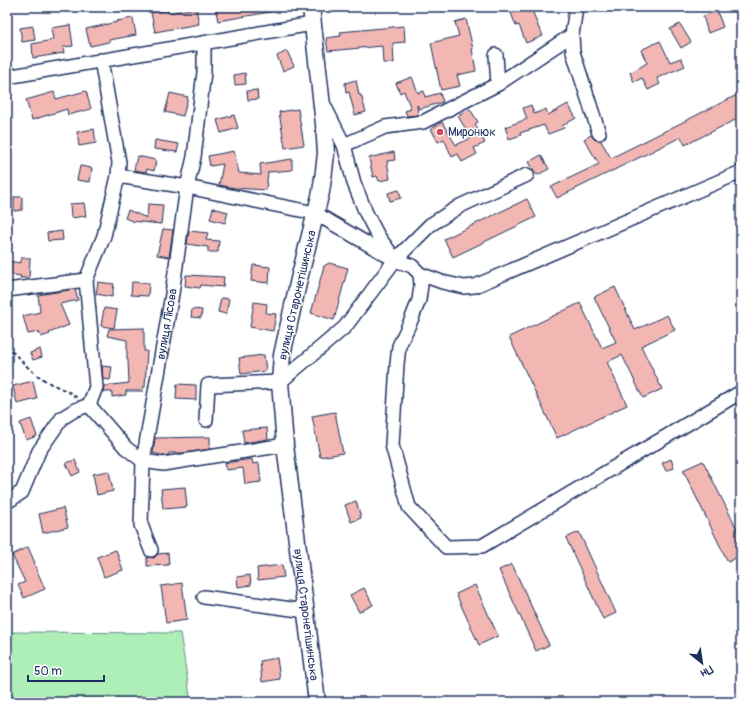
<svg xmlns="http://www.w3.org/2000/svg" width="748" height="709" font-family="Pangolin,sans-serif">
<rect width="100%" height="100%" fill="#fff"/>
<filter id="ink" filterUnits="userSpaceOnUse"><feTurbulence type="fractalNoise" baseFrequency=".025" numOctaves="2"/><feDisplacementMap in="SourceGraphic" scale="8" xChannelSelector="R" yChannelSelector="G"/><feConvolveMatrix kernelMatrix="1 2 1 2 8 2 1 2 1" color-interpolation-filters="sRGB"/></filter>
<g filter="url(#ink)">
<path fill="#aeeeb7" stroke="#648e8a" d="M7 632 180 633 191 702H7Z"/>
<g fill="#f3b7b3" stroke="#1b2f5e">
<path d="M215 7H275L276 11 218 21Z"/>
<path d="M526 7H531L539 29H540L543 36 526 43 519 25 516 26 511 13Z"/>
<path d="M196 8 199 24 155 32 151 13 167 10 168 13Z"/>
<path d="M717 11 723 27 708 33 703 16Z"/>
<path d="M133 18 136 35 109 40V42L90 46 86 29 117 22V21Z"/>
<path d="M466 19 473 49H472L476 71 457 75 460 86 441 90 431 43 459 36 455 22Z"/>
<path d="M680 24 691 42 681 48 670 29Z"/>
<path d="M70 25 73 46 63 47 64 53 33 58 32 44 53 40 51 28Z"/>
<path d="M33 26 35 40 22 42 20 28Z"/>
<path d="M404 26 405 42 393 43 394 63H383L382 46 328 51 326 38 341 36 340 32Z"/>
<path d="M660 41 670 62 681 58 685 66 657 78 660 84 648 90 642 78 634 82 630 73 647 63 641 50Z"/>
<path d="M287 51 294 66 283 71 277 56Z"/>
<path d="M245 73 246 84 235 85 234 75Z"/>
<path d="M412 77 418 93 424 91 425 97 440 93 443 102 419 109 417 105 418 115 407 116 405 111 411 109 404 91 400 93 396 83Z"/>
<path d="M356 80 359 95H361L366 112 355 115 349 92 346 93 345 83Z"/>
<path d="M257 90 258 99 248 100 247 91Z"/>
<path d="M86 91 91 109 68 115 67 109 32 120 26 100 54 92 56 99Z"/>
<path d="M170 93 188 97 183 116 165 112Z"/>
<path d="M741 93V117L685 145 681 137 557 198 551 187 599 164 584 139 591 135 594 139 601 141 611 158Z"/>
<path d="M568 104 576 118 562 126 564 128 548 134 544 125 520 133 521 135 509 139 505 127 527 119 523 108 531 105 534 114 546 109 548 115Z"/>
<path d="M298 109 304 145 285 148 279 112Z"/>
<path d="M470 109 478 122 475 124 485 143 474 148 477 154 462 162 458 154 452 157 444 139 438 142 431 129 442 122 456 145 471 138 458 116Z"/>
<path d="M234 115 238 128 221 133 217 120Z"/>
<path d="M94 129 96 143 79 146 77 132Z"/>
<path d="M155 140 179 144 177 152 154 149Z"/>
<path d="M234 151 239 173 261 175 260 164 292 159V170L268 172 266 190 235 188 219 185 223 164 210 166 208 156Z"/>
<path d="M394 152 395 160 387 161 390 179 379 181 377 176 373 177 369 158Z"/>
<path d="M541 155 549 169 537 175 529 162Z"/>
<path d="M137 156 156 160 154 171 147 169 146 172 134 170Z"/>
<path d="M80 166 92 168 90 182 77 180Z"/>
<path d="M399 190 401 198 390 201 388 193Z"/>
<path d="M14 197H22V210L14 211Z"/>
<path d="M527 199 536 217 453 257 444 239Z"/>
<path d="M84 203 86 216 71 218 70 204Z"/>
<path d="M148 204 163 205 161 224 132 221 125 218 128 210 147 218Z"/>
<path d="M213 208 228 212 225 223 210 219Z"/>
<path d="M163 229 173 230 169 257 157 255Z"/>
<path d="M62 231 63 240 48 241 47 233Z"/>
<path d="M189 231 208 233 206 240 219 241 218 252H208V247L187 244Z"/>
<path d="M21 258H30L29 278H20L21 276 7 274V261L21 263Z"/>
<path d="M329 263 348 268 334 320 311 313 324 266Z"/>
<path d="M253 265 270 267 269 283 251 281Z"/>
<path d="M186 275 224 277 223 287 201 285 200 288 185 286Z"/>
<path d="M98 282 114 284 112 297 96 294Z"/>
<path d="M132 282 149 283 148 296 131 295Z"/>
<path d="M615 287 635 330 667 315 675 330 641 346 662 389 643 398 622 355 607 362 627 405 557 438 509 337 580 303 602 348 616 342 594 297Z"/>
<path d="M75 289 78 300 60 304 69 325 49 333 50 334 41 337 39 332 28 334 23 316 40 312 38 295Z"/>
<path d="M221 298 229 299 226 314 218 312Z"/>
<path d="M254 302 267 304 266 313 276 314 273 331 250 327Z"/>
<path d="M104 308 117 310 114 328 101 326Z"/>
<path d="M192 309 202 310 201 318 191 317Z"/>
<path d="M144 328V351H147L145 387H143V391H126V395L112 397V392H103L104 386 129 383 128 360H127V340L107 336 109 329Z"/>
<path d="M40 349 42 357 33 360 30 353Z"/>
<path d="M264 355 266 371 241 374 239 358Z"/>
<path d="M102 366 112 367 110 380 103 379Z"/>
<path d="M33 381 37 399 17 404 13 386Z"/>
<path d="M177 384 196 385V400L176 399Z"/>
<path d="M335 412 343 453 320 457 312 416Z"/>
<path d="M31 419 37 436 26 440 20 423Z"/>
<path d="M267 428 268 439 244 443 242 430Z"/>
<path d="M210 437V449L184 453H169L168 455 165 456 153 453 155 438Z"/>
<path d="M252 459 253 464 259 463 261 482 245 484 243 468 226 470 225 463Z"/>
<path d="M671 459 674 468 666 471 662 463Z"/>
<path d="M75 460 80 472 72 476 66 463Z"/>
<path d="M703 461 741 537V555L728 562 683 470Z"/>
<path d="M109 471 113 491 97 495 93 474Z"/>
<path d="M185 487 187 507 163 509 161 489Z"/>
<path d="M356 501 361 518 351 522 345 505Z"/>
<path d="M63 508 68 527 43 533 39 514Z"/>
<path d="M579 532 616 613 603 619 566 538Z"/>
<path d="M28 547 35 563 34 564 45 589 24 598 18 585 25 582 12 555Z"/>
<path d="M116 550 123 570 104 577 97 557Z"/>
<path d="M168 553 169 565 147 566V557L154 558 158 554Z"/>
<path d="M512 564 549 645 536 651 499 570Z"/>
<path d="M282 565 284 577 258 580 257 568Z"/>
<path d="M250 575 251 585 238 587 237 577Z"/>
<path d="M182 583 187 620 166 623 161 586Z"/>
<path d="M475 585 498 636 479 645 456 594Z"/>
<path d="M364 588 373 605 359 612 350 595Z"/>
<path d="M277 658 280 679 262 682 260 661Z"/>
</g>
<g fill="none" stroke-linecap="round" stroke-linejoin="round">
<defs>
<g id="minor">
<path d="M576 7 572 35 573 52 599 133"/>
<path d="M101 60 119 162 118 176 104 236 86 280 96 387 89 405 126 448 143 461 163 464 285 445"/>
<path d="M7 77 312 24"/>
<path d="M498 84 572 35"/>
<path d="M324 105 344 145 354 183 366 213 378 236 392 255"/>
<path d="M344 145 385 127 423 122 498 84 496 55"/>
<path d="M118 176 187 187 315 213 395 260"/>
<path d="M395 260 430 225 460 206 527 175"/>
<path d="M420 274 421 285 419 300 412 318 399 346 397 364 392 445 409 507 446 547 482 546 741 392"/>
<path d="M7 290 86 280"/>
<path d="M206 420 208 385 280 382 345 327 395 260 412 266 420 274 442 282 464 287 475 286 741 172"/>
<path d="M7 502 22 492 39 451 62 418 75 410 89 405"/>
<path id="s1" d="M151 550 141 525 143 461 172 294 187 187 194 157 204 72V43"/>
<path d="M204 597 306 611"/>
</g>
<g id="major">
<path id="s2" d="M311 7 324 124 326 153 324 171 321 192 299 279 282 355 280 382 285 445 317 702"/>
</g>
</defs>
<use href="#minor" stroke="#1b2f5e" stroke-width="16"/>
<use href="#major" stroke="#1b2f5e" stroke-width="19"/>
<g stroke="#1b2f5e" stroke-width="2" stroke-dasharray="4 3" stroke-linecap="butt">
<path d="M7 345C19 359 31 372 46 381 56 387 68 390 77 398"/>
<path d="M7 519 10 513"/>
<path d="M7 580V591"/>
</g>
<use href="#minor" stroke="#fff" stroke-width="13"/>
<use href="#major" stroke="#fff" stroke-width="16"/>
</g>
</g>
<circle fill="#d1495b" stroke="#fff" stroke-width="1.5" cx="440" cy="132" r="4"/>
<g text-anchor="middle" stroke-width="3" stroke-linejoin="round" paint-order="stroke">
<g font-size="12" fill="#1b2f5e" stroke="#fff" text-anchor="start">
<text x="448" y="136">Миронюк</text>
</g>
<g font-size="12" fill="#1b2f5e" stroke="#fff">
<text transform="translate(297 295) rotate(-77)" y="4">вулиця Старонетішинська</text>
<text dy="4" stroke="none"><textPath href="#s1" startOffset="230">вулиця Лісова</textPath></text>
<text dy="4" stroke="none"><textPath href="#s2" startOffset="615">вулиця Старонетішинська</textPath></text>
</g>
</g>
<rect width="748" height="709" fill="none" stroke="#fff" stroke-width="24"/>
<rect x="12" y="12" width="724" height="685" fill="none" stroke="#1b2f5e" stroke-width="1.5" filter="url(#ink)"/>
<g transform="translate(702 663) rotate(150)" stroke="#ffffff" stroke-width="3" paint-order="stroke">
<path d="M0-3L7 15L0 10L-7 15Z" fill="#1b2f5e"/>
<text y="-6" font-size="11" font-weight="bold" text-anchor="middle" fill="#1b2f5e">Пн</text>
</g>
<path d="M28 675v6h76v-6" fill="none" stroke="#1b2f5e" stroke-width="2"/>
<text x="34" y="675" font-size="12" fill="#1b2f5e" stroke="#ffffff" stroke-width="3" paint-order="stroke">50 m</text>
</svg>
